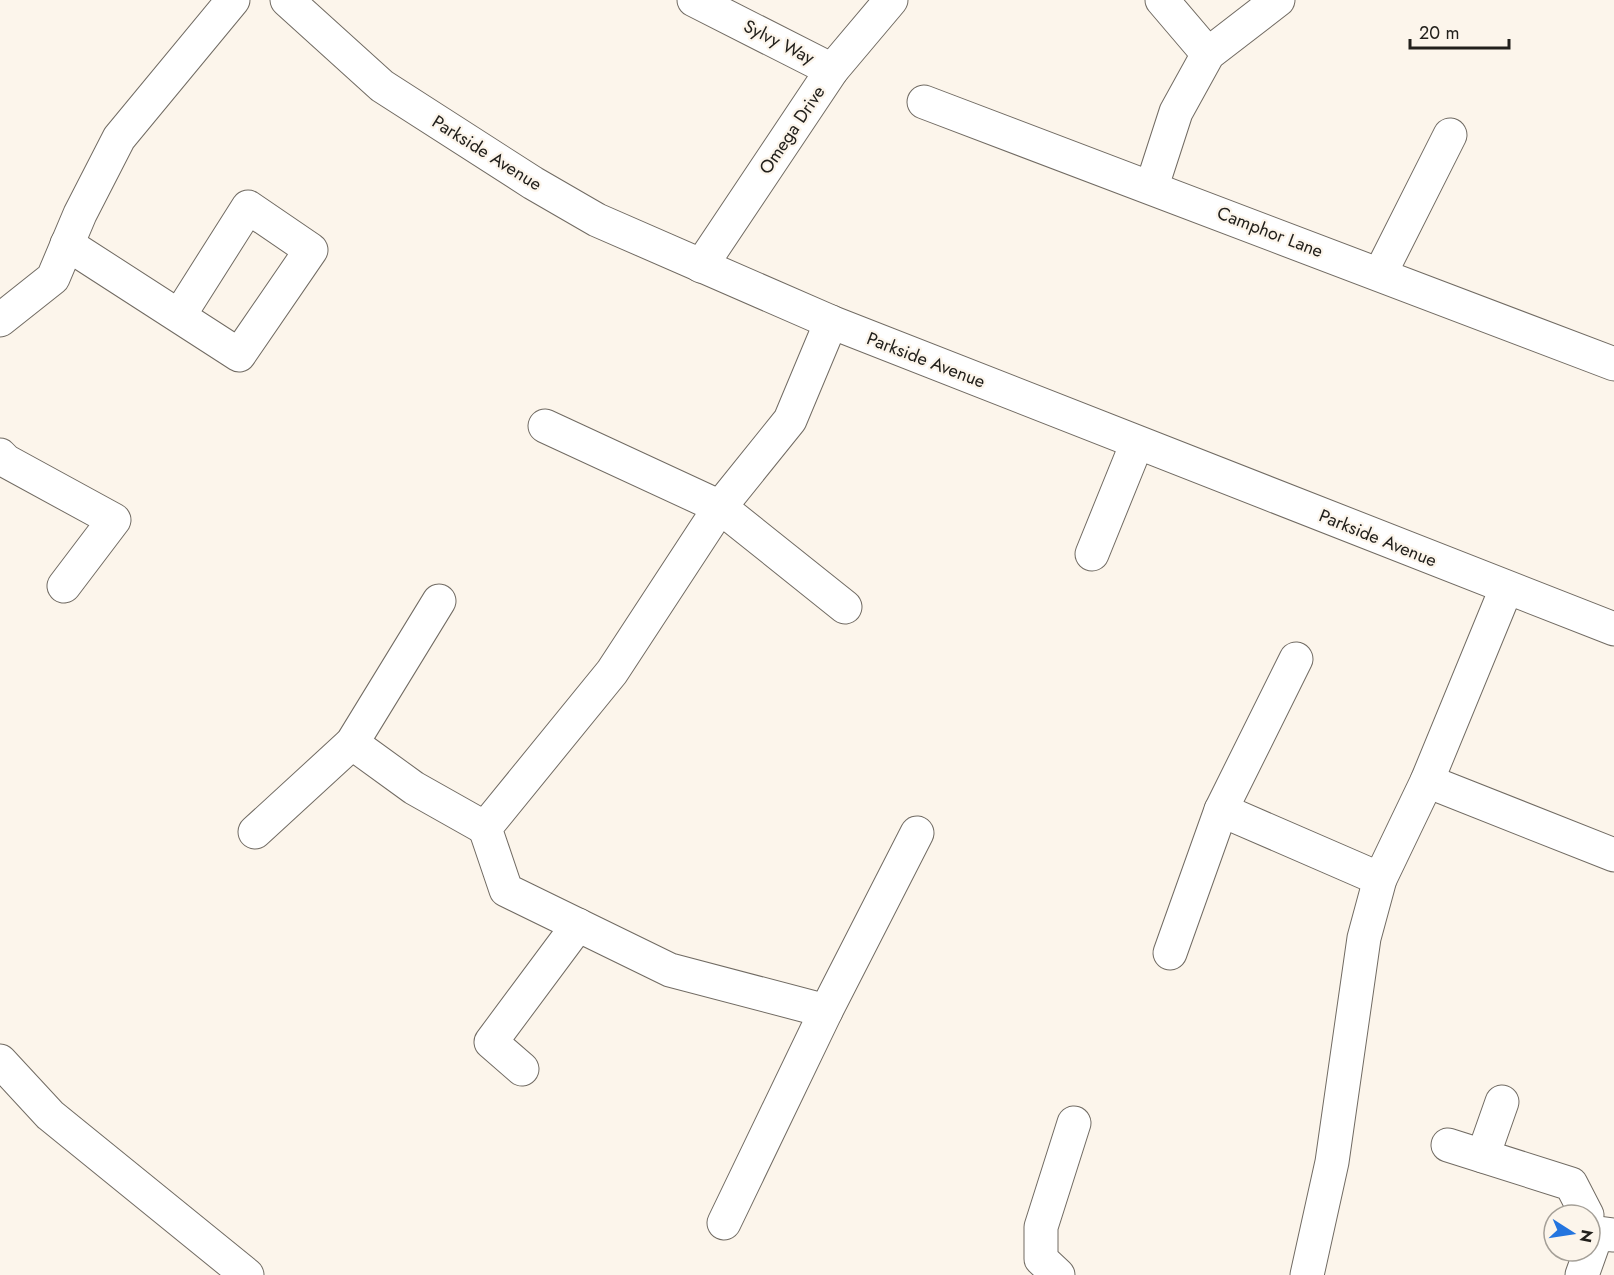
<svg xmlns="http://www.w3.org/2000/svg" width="1614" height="1275" font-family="Jost,sans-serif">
<rect width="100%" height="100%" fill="#fcf5eb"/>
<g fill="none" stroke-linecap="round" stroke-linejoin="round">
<defs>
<g id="minor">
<path d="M694 0 832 70"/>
<path d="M1162 0 1208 54"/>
<path d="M924 102 1614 364"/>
<path d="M1152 186 1176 112 1208 54 1278 0"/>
<path d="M67 244 239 355 311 250 248 207 179 316"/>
<path d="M701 266 832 70 891 0"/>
<path d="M1380 274 1450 135"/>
<path d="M0 320 53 278 80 214 119 138 233 0"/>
<path d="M831 322 790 420 720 507 612 672 485 828 506 890 670 970 826 1011 917 833"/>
<path d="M545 426 720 507 845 607"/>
<path d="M0 455 6 461 114 520 64 586"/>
<path d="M1092 554 1137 443"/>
<path d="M1296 659 1221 810 1380 879"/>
<path d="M352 743 414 788 485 828"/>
<path d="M1427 781 1614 855"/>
<path d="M255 832 352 743 439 601"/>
<path d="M1170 953 1221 810"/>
<path d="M522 1069 491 1042 578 925"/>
<path d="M1448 1145 1571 1184 1587 1215"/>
<path d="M1483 1156 1502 1102"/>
<path d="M724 1223 826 1011"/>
<path d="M1058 1275 1041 1259V1227L1074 1123"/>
<path d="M1307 1275 1332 1162 1364 938 1380 879 1427 781 1506 589"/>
<path d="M1582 1275 1597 1233 1614 1235"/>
</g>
<path id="major" d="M287 0 382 86 533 183 597 220 831 322 1614 629"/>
<path id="highway" d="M0 1061 50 1115 247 1275"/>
</defs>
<use href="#minor" stroke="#716b63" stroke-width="35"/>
<use href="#major" stroke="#716b63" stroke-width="35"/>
<use href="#highway" stroke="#716b63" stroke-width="35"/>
<use href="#minor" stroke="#fff" stroke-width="33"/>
<use href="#major" stroke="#fff" stroke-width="33"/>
<use href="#highway" stroke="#fff" stroke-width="33"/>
</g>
<g text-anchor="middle" stroke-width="4.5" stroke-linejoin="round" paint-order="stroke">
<g font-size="18" fill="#22201c" stroke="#fcf5eb">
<text transform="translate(779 42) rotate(27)" y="6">Sylvy Way</text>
<text transform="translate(792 130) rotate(-56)" y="6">Omega Drive</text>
<text transform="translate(487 153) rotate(32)" y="6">Parkside Avenue</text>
<text transform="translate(1270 232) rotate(21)" y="6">Camphor Lane</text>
<text transform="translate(926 360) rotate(21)" y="6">Parkside Avenue</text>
<text transform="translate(1378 538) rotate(22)" y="6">Parkside Avenue</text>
</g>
</g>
<g transform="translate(1572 1233) rotate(102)"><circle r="28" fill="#fcf5eb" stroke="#a5a098" stroke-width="1.5"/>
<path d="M0-4.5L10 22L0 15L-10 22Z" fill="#2475df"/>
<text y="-9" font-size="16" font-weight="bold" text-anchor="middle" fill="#22201c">N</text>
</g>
<path d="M1410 39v9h99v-9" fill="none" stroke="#22201c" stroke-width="3"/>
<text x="1419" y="39" font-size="18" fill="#22201c" stroke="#fcf5eb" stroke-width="4.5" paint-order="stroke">20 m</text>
</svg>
